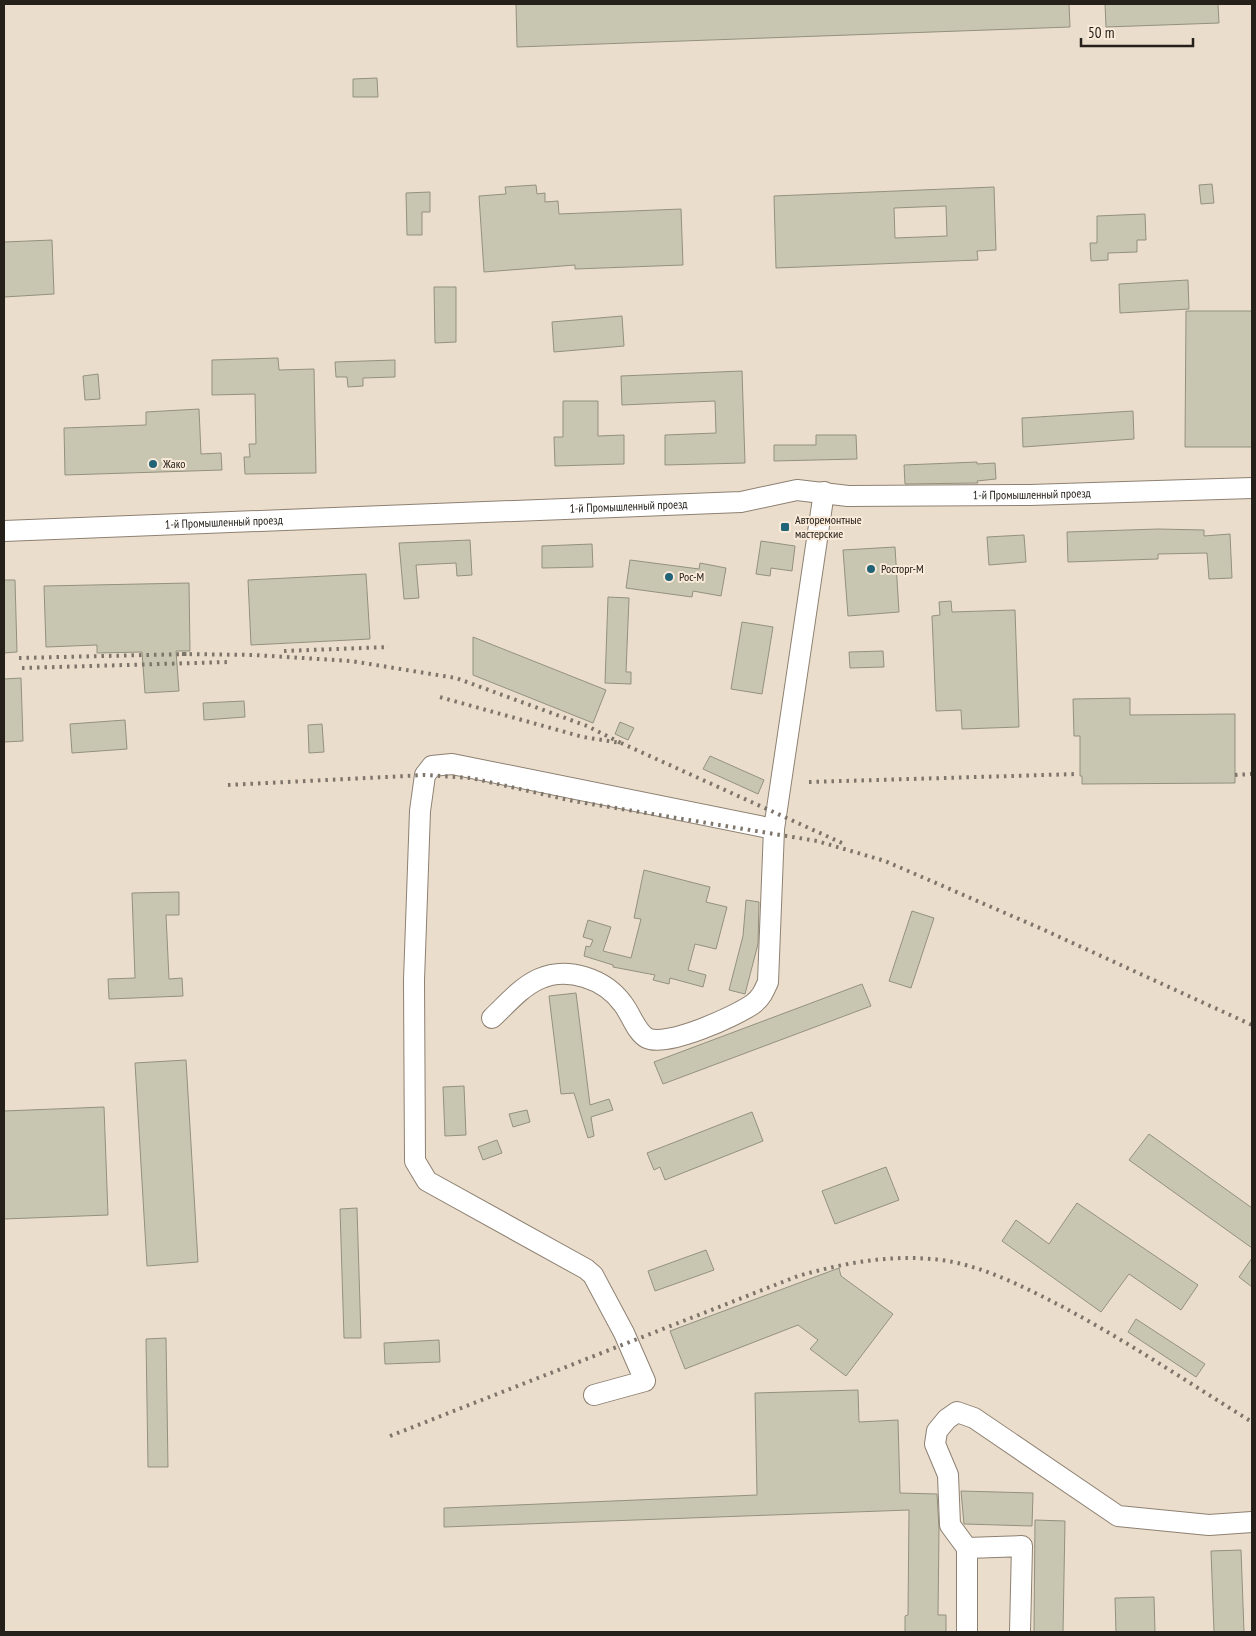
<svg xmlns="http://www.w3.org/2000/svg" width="1256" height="1636" font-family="'PT Sans Narrow',sans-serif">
<rect width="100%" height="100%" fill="#ebddcc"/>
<g fill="#c8c5b1" stroke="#93917e" fill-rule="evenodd">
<path d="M516 4H1069L1070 27 517 47Z"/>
<path d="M1105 4H1218L1219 23 1106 27Z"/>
<path d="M377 78 378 97H353V79Z"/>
<path d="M1212 184 1214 203 1201 204 1199 185Z"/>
<path d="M536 185 537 194 545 193V202L558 201 559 214 681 209 683 265 575 269V265L484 272 479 196 506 194 505 187Z"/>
<path d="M994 187 996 250 977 251 978 260 776 268 774 196ZM946 206 947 236 895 238 894 208Z"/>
<path d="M430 192V212H422V235H407L406 193Z"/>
<path d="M1145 214 1146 240H1137V252L1108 253V260L1091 261 1090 243H1097V216Z"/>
<path d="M52 240 54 294 4 297V242Z"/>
<path d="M1188 280 1189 309 1120 313 1119 284Z"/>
<path d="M434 287H456V342L435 343Z"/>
<path d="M1186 311H1252V447H1185Z"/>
<path d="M622 316 624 346 554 352 552 322Z"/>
<path d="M278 358 279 370 314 369 316 473 245 474 244 457H250L249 444H256L255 394 212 395V360Z"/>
<path d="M395 360V377L363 378V386L348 387 347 377H336L335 362Z"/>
<path d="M742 371 745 463 665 465V435L716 433 715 401 622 405 621 376Z"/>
<path d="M98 374 100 399 85 400 83 376Z"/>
<path d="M563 401H598V436L624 435V464L555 466 554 437H563Z"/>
<path d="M199 409 201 454 221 453 222 470 65 475 64 428 146 425V412Z"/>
<path d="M1133 411 1134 439 1023 447 1022 418Z"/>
<path d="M816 435H856L857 459 774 461V445H816Z"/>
<path d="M977 462V464L995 463 996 479 977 481 978 483 905 484 904 465Z"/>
<path d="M1158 529 1204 530V536L1230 534 1232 578 1209 579 1207 553 1158 554V559L1068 562 1067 532Z"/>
<path d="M1024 535 1026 562 989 565 987 537Z"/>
<path d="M470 540 472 575 457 576 456 563 416 565 419 598 404 599 399 543Z"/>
<path d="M761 541 795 546 792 571 771 568 770 576 756 574Z"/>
<path d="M592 544 593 567 542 568V546Z"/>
<path d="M895 547 899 612 848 616 843 550Z"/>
<path d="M630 560 699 569 700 563 726 568 721 596 693 591 692 597 626 588Z"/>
<path d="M366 574 370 639 251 645 248 580Z"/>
<path d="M4 580H15L17 652 4 653Z"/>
<path d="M189 583 190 651H176L179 691 145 693 142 652 97 653V645L46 647 44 586Z"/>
<path d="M608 597 629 598 626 672H631V684L605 683Z"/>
<path d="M951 601 952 612 1015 610 1019 727 962 729 961 710 936 711 932 616 940 615 939 602Z"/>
<path d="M742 622 773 627 762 694 731 689Z"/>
<path d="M473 637 606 690 593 723 473 675Z"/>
<path d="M883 651 884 667 850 668 849 652Z"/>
<path d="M21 678 23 741 4 742V679Z"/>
<path d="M1130 698V715L1235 714V783L1082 784V776H1080V736H1074L1073 699Z"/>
<path d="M244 701 245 717 204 720 203 703Z"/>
<path d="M125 720 127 749 72 753 70 724Z"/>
<path d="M620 722 634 728 628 740 615 734Z"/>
<path d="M322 724 324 752 309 753 308 725Z"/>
<path d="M710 756 764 780 758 794 703 769Z"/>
<path d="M644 870 710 887 706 902 727 907 716 949 695 944 688 970 706 975 703 987 670 978 669 984 653 980 655 975 613 967V965L584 956 586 946 590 947 593 940 583 937 588 920 611 927 603 951 631 958 641 919 634 918Z"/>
<path d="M179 892V915H166L169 979 182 978 183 996 109 999 108 979 135 978 132 893Z"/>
<path d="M746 900 759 902 758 944 745 994 729 990 743 936Z"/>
<path d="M912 911 934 918 911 988 889 981Z"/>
<path d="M862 984 871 1006 663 1084 654 1062Z"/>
<path d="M576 993 590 1105 609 1099 613 1110 591 1117 594 1136 588 1138 574 1093 561 1094 549 996Z"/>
<path d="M186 1060 198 1262 147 1266 135 1063Z"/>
<path d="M464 1086 466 1135 445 1136 443 1087Z"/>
<path d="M104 1107 108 1215 4 1219V1111Z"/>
<path d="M527 1110 530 1122 513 1127 509 1114Z"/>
<path d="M752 1112 763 1141 665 1180 660 1167 654 1170 647 1153Z"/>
<path d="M1149 1134 1252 1208V1248L1129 1160Z"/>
<path d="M497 1140 502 1153 483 1160 478 1147Z"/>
<path d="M886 1167 899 1200 835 1224 822 1191Z"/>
<path d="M1077 1203 1198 1285 1181 1310 1129 1274 1101 1312 1002 1241 1016 1220 1049 1244Z"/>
<path d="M357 1208 361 1338H344L340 1209Z"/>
<path d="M706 1250 714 1270 655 1291 648 1271Z"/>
<path d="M1252 1258V1287L1239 1277Z"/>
<path d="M839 1268 841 1276 893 1314 846 1376 810 1349 818 1340 798 1325 685 1369 670 1331Z"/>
<path d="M1136 1319 1205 1364 1196 1377 1128 1332Z"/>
<path d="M166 1338 168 1467H148L146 1339Z"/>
<path d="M439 1340 440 1362 385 1364 384 1343Z"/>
<path d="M858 1390 859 1422 898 1420 900 1493 937 1494 939 1529 938 1615H946V1632H905V1616L908 1615 909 1510 444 1527V1508L757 1495 755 1393Z"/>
<path d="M961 1491 1033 1493 1032 1526 964 1524Z"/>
<path d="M1035 1520 1065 1521 1063 1632H1034Z"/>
<path d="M1241 1550 1244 1632H1214L1211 1551Z"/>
<path d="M1154 1597 1155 1632H1116L1115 1598Z"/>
</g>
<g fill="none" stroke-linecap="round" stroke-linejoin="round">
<defs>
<g id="minor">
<path id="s1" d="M4 531 741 502 797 490 848 496 1030 495 1252 488"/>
<path d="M492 1018C506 1005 521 987 539 979 568 966 605 979 623 1004 631 1014 636 1032 647 1038 666 1048 736 1016 753 1004 761 998 764 991 768 982L774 829"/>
<path d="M594 1395 645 1381 624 1333 593 1275 586 1269 427 1181 415 1161 414 980 420 811 425 775 432 766 452 764 774 829 824 492"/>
<path d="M967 1548 950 1525 948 1475 935 1444 937 1431 947 1419 957 1412 974 1418 1118 1516 1209 1525 1252 1522"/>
<path d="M967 1632V1548L1022 1546 1020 1632"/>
</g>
</defs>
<use href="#minor" stroke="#8e8172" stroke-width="22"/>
<use href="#minor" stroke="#fff" stroke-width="20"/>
<g stroke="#7e756a" stroke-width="4" stroke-dasharray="2.5 5" stroke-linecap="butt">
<path d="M284 651 389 647"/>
<path d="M182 654 254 655 351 661 456 678 587 726 621 743 583 737 436 696"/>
<path d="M19 658 189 654"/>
<path d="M22 668 229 662"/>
<path d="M621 743 842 843"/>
<path d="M1235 775 1252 774"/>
<path d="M809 782 1078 774"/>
<path d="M228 785 425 775 471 778 573 801 817 841 885 861 1042 929 1252 1025"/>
<path d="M390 1436 798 1276C847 1262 897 1253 948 1261 987 1268 1026 1288 1061 1306 1127 1341 1189 1383 1252 1422"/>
</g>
</g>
<g fill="#216477" stroke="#f9ead9" stroke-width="2">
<circle cx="153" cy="464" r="5"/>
<rect x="780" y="522" width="10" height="10" rx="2.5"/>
<circle cx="871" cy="569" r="5"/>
<circle cx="669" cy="577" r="5"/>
</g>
<g text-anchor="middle" stroke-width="4" stroke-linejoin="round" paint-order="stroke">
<g font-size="12" fill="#25201a" stroke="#f9ead9" text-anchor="start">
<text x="163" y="468">Жако</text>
<text x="795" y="524">Авторемонтные<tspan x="795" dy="14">мастерские</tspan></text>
<text x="881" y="573">Росторг-М</text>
<text x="679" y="581">Рос-М</text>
</g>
<g font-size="12" fill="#25201a" stroke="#f9ead9">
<text dy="4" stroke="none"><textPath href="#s1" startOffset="1030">1-й Промышленный проезд</textPath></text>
<text dy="4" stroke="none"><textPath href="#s1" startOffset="625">1-й Промышленный проезд</textPath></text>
<text dy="4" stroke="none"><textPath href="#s1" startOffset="220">1-й Промышленный проезд</textPath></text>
</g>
</g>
<rect width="1256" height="1636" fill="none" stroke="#25201a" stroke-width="10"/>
<path d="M1081 38v8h112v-8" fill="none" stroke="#25201a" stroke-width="2.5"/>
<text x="1088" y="38" font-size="15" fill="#25201a" stroke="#f9ead9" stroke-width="4" paint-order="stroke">50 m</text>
</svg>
